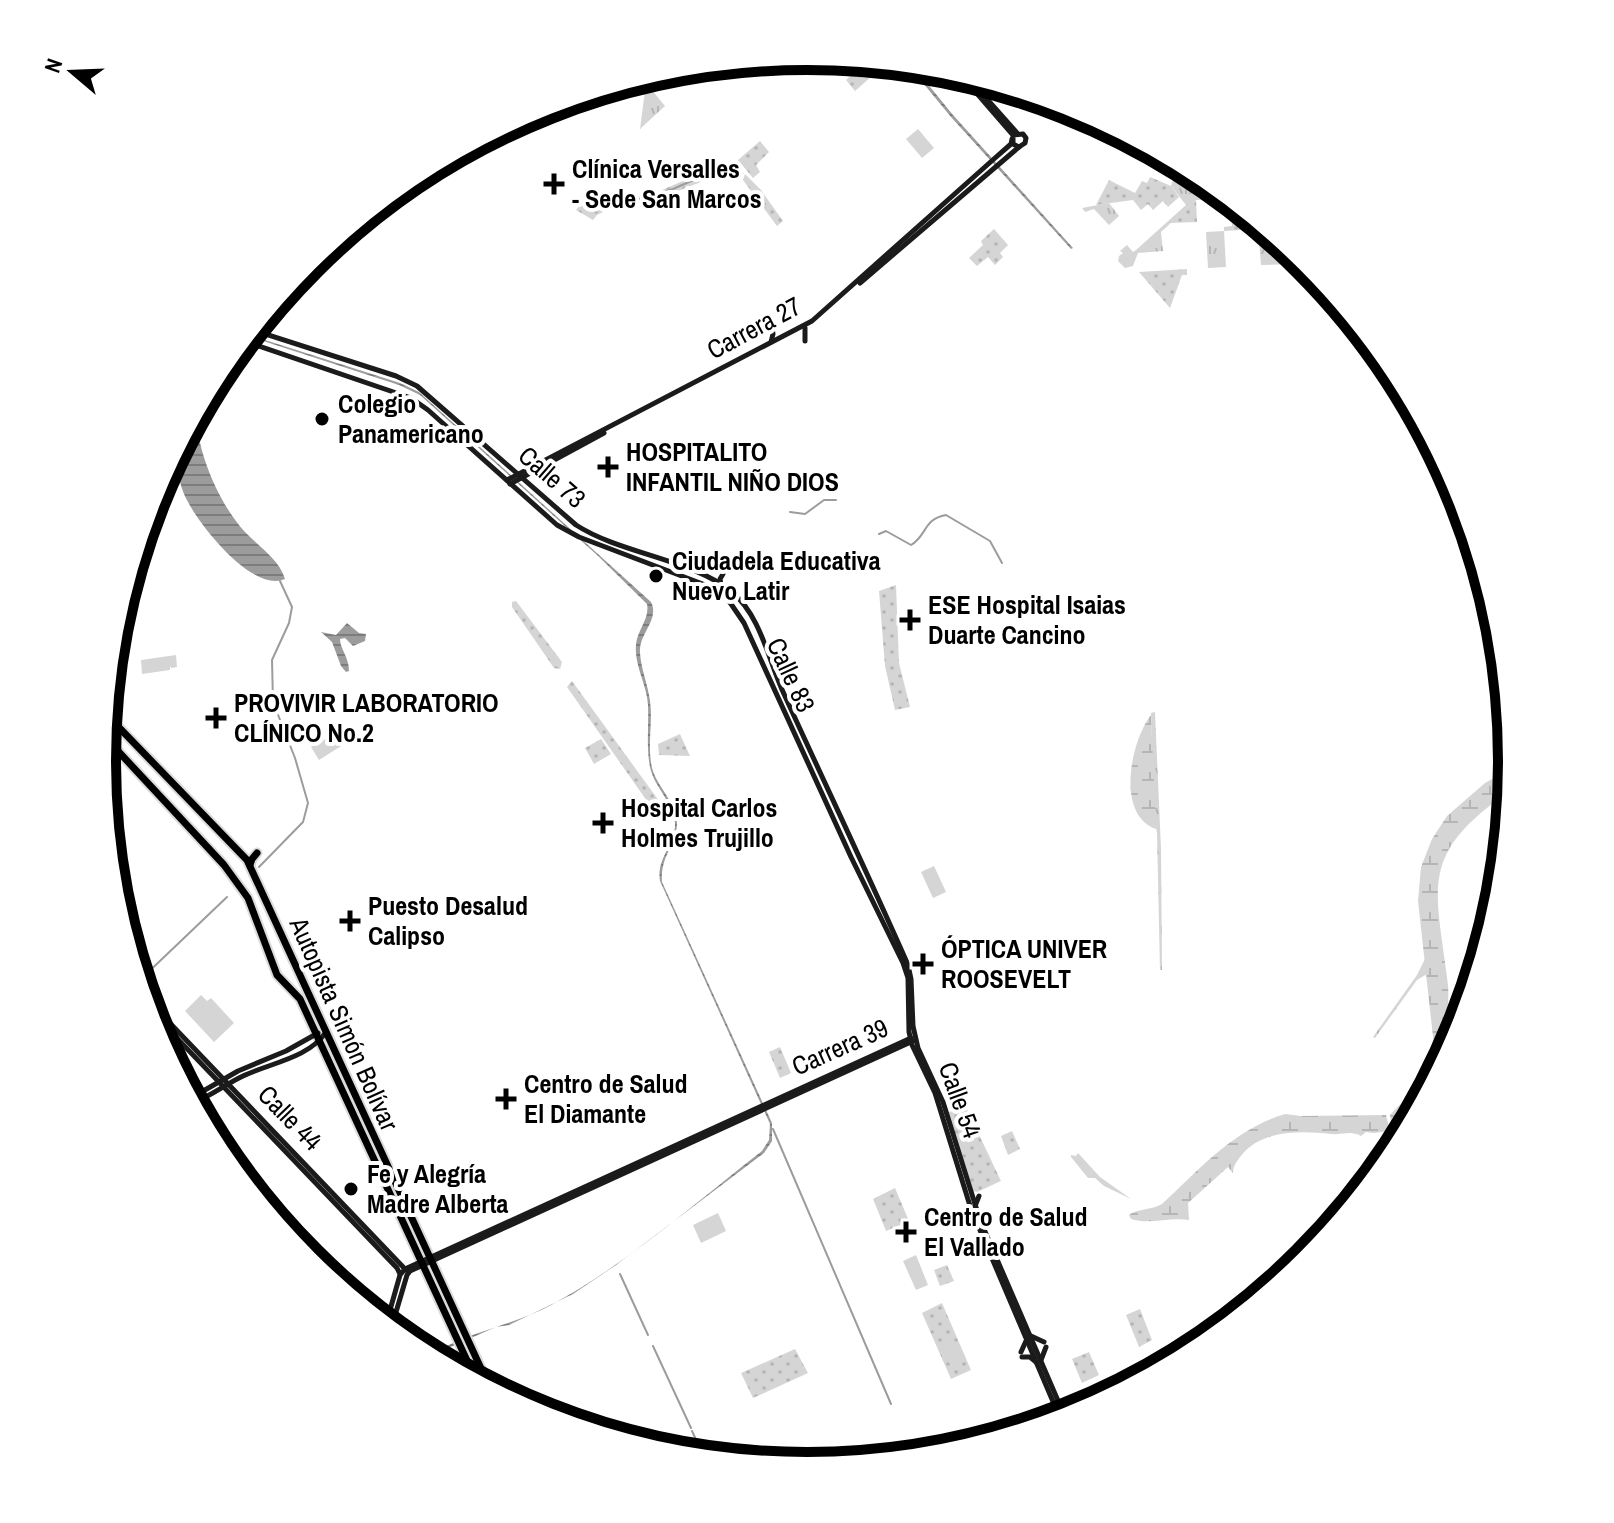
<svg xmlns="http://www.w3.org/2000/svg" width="1614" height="1523" font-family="'Archivo Narrow',sans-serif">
<defs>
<pattern id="grass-tufts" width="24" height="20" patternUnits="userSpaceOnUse" patternTransform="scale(2)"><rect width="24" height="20" fill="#d5d5d5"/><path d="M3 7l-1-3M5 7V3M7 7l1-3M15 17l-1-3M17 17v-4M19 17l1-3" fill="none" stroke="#b5b5b5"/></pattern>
<pattern id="wetland-marsh" width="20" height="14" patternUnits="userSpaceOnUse" patternTransform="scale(2)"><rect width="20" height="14" fill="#d5d5d5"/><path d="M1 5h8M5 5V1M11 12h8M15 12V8" fill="none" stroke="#b5b5b5"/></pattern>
<pattern id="park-dots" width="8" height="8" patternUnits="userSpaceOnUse" patternTransform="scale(2)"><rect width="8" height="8" fill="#d5d5d5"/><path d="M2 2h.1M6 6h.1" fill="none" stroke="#b5b5b5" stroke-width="1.8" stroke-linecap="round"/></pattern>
<pattern id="water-rules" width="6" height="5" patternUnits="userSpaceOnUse" patternTransform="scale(2)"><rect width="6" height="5" fill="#9c9c9c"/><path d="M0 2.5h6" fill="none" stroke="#7d7d7d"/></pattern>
</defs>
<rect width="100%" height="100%" fill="#fff"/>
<g fill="url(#grass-tufts)">
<path d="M646 83 665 106 640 129Z"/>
<path d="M1178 164 1195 173 1192 182 1205 187 1210 184 1228 199 1196 200 1161 232 1163 251 1138 253 1133 266 1125 268 1118 261 1119 256 1123 253 1120 251 1127 245 1133 252 1136 250 1186 205 1171 186Z"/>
<path d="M1109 203 1119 216 1109 225 1094 209 1085 212 1082 208Z"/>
<path d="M1264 228 1277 239 1298 264 1261 265 1258 229Z"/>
<path d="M1224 231 1226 267 1208 268 1206 232Z"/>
<path d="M1155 712 1161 849 1162 970H1160L1157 833 1154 818 1151 713Z"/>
<path d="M1426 957 1427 974 1417 980 1375 1038 1373 1037 1417 975Z"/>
<path d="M1078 1153 1100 1177 1131 1199 1104 1186 1095 1178H1088L1071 1157V1155L1076 1156Z"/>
</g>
<g fill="url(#wetland-marsh)">
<path d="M1151 715 1156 829C1115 815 1131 740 1151 715Z"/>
<path d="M1512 768 1510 791C1417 855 1436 886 1448 985 1450 1005 1443 1027 1451 1046L1408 1127 1405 1130H1392L1390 1115C1413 1090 1422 1090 1435 1055L1418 901 1421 867 1432 839 1447 816 1485 783Z"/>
<path d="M1285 1114 1301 1116 1386 1115 1390 1131 1374 1133 1366 1132 1361 1136C1351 1130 1342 1135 1331 1134 1300 1131 1261 1129 1240 1157 1236 1163 1233 1166 1233 1173L1228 1167 1188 1203 1189 1220C1169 1217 1149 1225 1131 1219L1129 1215C1136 1209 1152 1210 1162 1204 1200 1169 1234 1129 1285 1114Z"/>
</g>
<g fill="url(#park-dots)">
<path d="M862 65 872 76 855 91 846 80Z"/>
<path d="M760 141 769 152 756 165 760 172 753 178 738 160Z"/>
<path d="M734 162 744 174 726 172 658 199 605 211 597 215 593 220 576 210 579 206 653 194 721 164Z"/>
<path d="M745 174 761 190 783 221 777 226 743 180Z"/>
<path d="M1150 177 1171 186 1179 197 1168 207 1163 201 1153 210 1148 204 1141 210 1133 200 1096 205 1109 180 1135 193 1142 181 1147 183Z"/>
<path d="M1196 200 1197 222 1170 223Z"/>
<path d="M1230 201 1243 211 1257 229 1224 231V227L1232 226Z"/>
<path d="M994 229 1008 245 1000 253 1003 257 995 265 988 257 977 266 969 258 983 245 981 241Z"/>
<path d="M1187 269V275H1182L1170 308 1139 272Z"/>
<path d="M896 585 899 663 910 707 895 710 885 666 879 591Z"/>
<path d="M516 601 562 662 560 669 554 668 512 607V602Z"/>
<path d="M572 681 667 812 669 818 666 822 661 821 567 687Z"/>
<path d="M680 734 690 756 659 755 658 744Z"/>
<path d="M601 739 611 754 594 764 585 748Z"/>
<path d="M780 1047 791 1073 780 1078 769 1052Z"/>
<path d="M965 1105 1001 1181 977 1192 973 1191 947 1113Z"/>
<path d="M1012 1131 1020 1149 1008 1155 1001 1136Z"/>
<path d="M895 1188 909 1221 886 1231 873 1199Z"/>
<path d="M947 1265 954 1281 940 1286 934 1270Z"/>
<path d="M942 1303 971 1370 951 1379 922 1313Z"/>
<path d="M1140 1309 1152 1340 1139 1347 1126 1315Z"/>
<path d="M795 1349 808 1373 753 1398 741 1373Z"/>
<path d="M1089 1352 1099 1375 1082 1383 1072 1359Z"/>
<path d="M992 1422 999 1437 980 1443 974 1430Z"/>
</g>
<g fill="#d5d5d5">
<path d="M918 129 934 148 922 158 906 139Z"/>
<path d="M176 655 177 667 171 668 170 666V670L142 674 141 660Z"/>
<path d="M339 731 346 743 319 760 311 747Z"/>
<path d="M934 866 946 892 933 898 921 872Z"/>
<path d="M201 995 207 1001 211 998 234 1023 214 1042 185 1011Z"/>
<path d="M718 1213 726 1231 701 1243 693 1225Z"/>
<path d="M916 1255 928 1285 916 1290 903 1261Z"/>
<path d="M953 1341 961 1361 950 1365 942 1345Z"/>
</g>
<g fill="url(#water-rules)">
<path d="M909 66H913L953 115 1073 248 1071 249 951 117Z"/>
<path d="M249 335 400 383 419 392 651 602C660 620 638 634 640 653 641 669 648 685 650 701 653 723 647 745 652 768 657 787 677 803 677 823 677 845 660 855 662 882L772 1123V1141L764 1153 616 1265 573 1294 509 1325 496 1327 430 1356C462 1333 516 1325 553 1304 628 1263 695 1203 762 1151L769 1140 770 1124 660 881C656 858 676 844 675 823 674 803 654 787 650 767 646 746 649 726 648 705 647 685 634 665 636 645 637 630 650 619 647 604L597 555 420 395 399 385 248 336Z"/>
<path d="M196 414C197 452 219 504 245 532 259 547 279 559 285 579 253 593 201 527 188 502 181 490 175 468 177 453 178 441 190 426 196 414Z"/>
<path d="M347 623 359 633 366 634 365 641 353 646 345 638 340 639C340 649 349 657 349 671L346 672 341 666 332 642 321 632 336 635Z"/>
</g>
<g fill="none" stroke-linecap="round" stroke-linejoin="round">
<g stroke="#9c9c9c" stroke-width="2">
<path d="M637 200 673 189 732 163"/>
<path d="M790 512 805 514 824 500H836"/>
<path d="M879 534 886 531 911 545C927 536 923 519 946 515L990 541 1002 563"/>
<path d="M259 867 303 822 308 803 295 758 273 702 272 660 289 623 292 607 280 581"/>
<path d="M140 980 227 897"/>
<path d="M773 1129 891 1404"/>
<path d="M620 1274 648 1335"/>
<path d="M653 1346 691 1428"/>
<path d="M692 1431 704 1457"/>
</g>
<defs>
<g id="trunk">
<path d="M106 714 247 860 490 1388"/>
<path d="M104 736 224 865 248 898 277 975 300 999 476 1380"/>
<path d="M250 865 252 859 257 853"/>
</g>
</defs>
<use href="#trunk" stroke="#dbdbdb" stroke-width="11"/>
<g stroke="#1b1b1b" stroke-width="5">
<path d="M961 75 1013 135V144L1019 147 1025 143 1026 138 1023 134 1013 135"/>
<path d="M970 80 1017 133"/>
<path d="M860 283 1019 147"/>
<path d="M805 328V341"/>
<path d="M253 330 396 376 417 386 576 525C621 554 692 559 732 592 761 616 769 662 784 694 825 784 868 874 908 965L911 979 913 1026 918 1048 943 1102 980 1220 1065 1417"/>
<path d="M244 341 411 398 428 410 557 525 579 537 708 586 729 601 744 623 851 857 903 963 908 978 909 1032 912 1045 935 1093 971 1209 1060 1418"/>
<path d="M771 342 773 334 772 328"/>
<path d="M507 480 812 321 995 158 1011 144 1012 139"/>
<path d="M510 484 604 433"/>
<path d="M721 585 720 579 723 574"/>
<path d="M144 996 406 1270"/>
<path d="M149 1009 397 1268 400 1274"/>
<path d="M191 1098 238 1071 286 1051 318 1033"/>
<path d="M193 1103C211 1096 226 1084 243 1076 270 1063 309 1058 326 1032"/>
<path d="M975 1206 979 1196"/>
<path d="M386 1324 400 1275 405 1269 911 1038"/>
<path d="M391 1329 407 1275 410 1271 913 1041"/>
<path d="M1031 1336 1044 1342"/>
<path d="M1021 1352 1026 1341"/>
<path d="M1022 1357H1030L1036 1362"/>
<path d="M1041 1360 1046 1347"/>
</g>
<use href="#trunk" stroke="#000" stroke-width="7"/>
</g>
<g fill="#000" stroke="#fff" stroke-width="3">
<path d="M550 172h8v8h8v8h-8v8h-8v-8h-8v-8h8z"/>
<circle cx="322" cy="419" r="8"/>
<path d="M604 455h8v8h8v8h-8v8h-8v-8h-8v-8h8z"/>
<circle cx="656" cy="576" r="8"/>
<path d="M906 608h8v8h8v8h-8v8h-8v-8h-8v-8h8z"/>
<path d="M212 706h8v8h8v8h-8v8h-8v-8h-8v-8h8z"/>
<path d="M599 811h8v8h8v8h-8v8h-8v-8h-8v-8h8z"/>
<path d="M346 909h8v8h8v8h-8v8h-8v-8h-8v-8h8z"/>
<path d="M919 952h8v8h8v8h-8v8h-8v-8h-8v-8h8z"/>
<path d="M502 1087h8v8h8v8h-8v8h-8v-8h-8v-8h8z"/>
<circle cx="351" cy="1189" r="8"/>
<path d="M902 1220h8v8h8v8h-8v8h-8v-8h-8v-8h8z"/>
</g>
<g text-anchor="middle" stroke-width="8" stroke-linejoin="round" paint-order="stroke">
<g font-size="26" font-weight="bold" fill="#000" stroke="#fff" text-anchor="start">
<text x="572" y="178">Clínica Versalles<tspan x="572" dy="30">- Sede San Marcos</tspan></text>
<text x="338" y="413">Colegio<tspan x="338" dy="30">Panamericano</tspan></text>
<text x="626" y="461">HOSPITALITO<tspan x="626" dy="30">INFANTIL NIÑO DIOS</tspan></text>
<text x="672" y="570">Ciudadela Educativa<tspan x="672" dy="30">Nuevo Latir</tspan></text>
<text x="928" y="614">ESE Hospital Isaias<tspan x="928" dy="30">Duarte Cancino</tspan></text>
<text x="234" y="712">PROVIVIR LABORATORIO<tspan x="234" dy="30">CLÍNICO No.2</tspan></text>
<text x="621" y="817">Hospital Carlos<tspan x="621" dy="30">Holmes Trujillo</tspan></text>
<text x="368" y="915">Puesto Desalud<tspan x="368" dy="30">Calipso</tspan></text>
<text x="941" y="958">ÓPTICA UNIVER<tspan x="941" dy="30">ROOSEVELT</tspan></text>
<text x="524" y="1093">Centro de Salud<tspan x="524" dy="30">El Diamante</tspan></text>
<text x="367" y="1183">Fe y Alegría<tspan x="367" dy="30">Madre Alberta</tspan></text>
<text x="924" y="1226">Centro de Salud<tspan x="924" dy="30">El Vallado</tspan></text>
</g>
<g font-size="26" fill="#000" stroke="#fff">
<text transform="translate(754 328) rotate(-28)" y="9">Carrera 27</text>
<text transform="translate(552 477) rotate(41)" y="9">Calle 73</text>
<text transform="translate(791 675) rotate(65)" y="9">Calle 83</text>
<text transform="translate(344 1024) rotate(66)" y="9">Autopista Simón Bolívar</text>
<text transform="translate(840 1047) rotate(-24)" y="9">Carrera 39</text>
<text transform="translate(960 1100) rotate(70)" y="9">Calle 54</text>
<text transform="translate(290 1118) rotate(46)" y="9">Calle 44</text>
</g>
</g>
<path d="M0 0H1614V1523H0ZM116 761a691 691 0 1 1 1382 0a691 691 0 1 1-1382 0Z" fill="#fff" fill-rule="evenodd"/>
<path fill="none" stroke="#000" stroke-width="10" d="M116 761a691 691 0 1 1 1382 0a691 691 0 1 1-1382 0Z"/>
<g transform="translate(72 72) rotate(289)" stroke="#ffffff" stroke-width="6" paint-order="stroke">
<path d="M0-6L14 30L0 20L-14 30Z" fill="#000000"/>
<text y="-12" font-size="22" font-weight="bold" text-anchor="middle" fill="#000000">N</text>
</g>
</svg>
